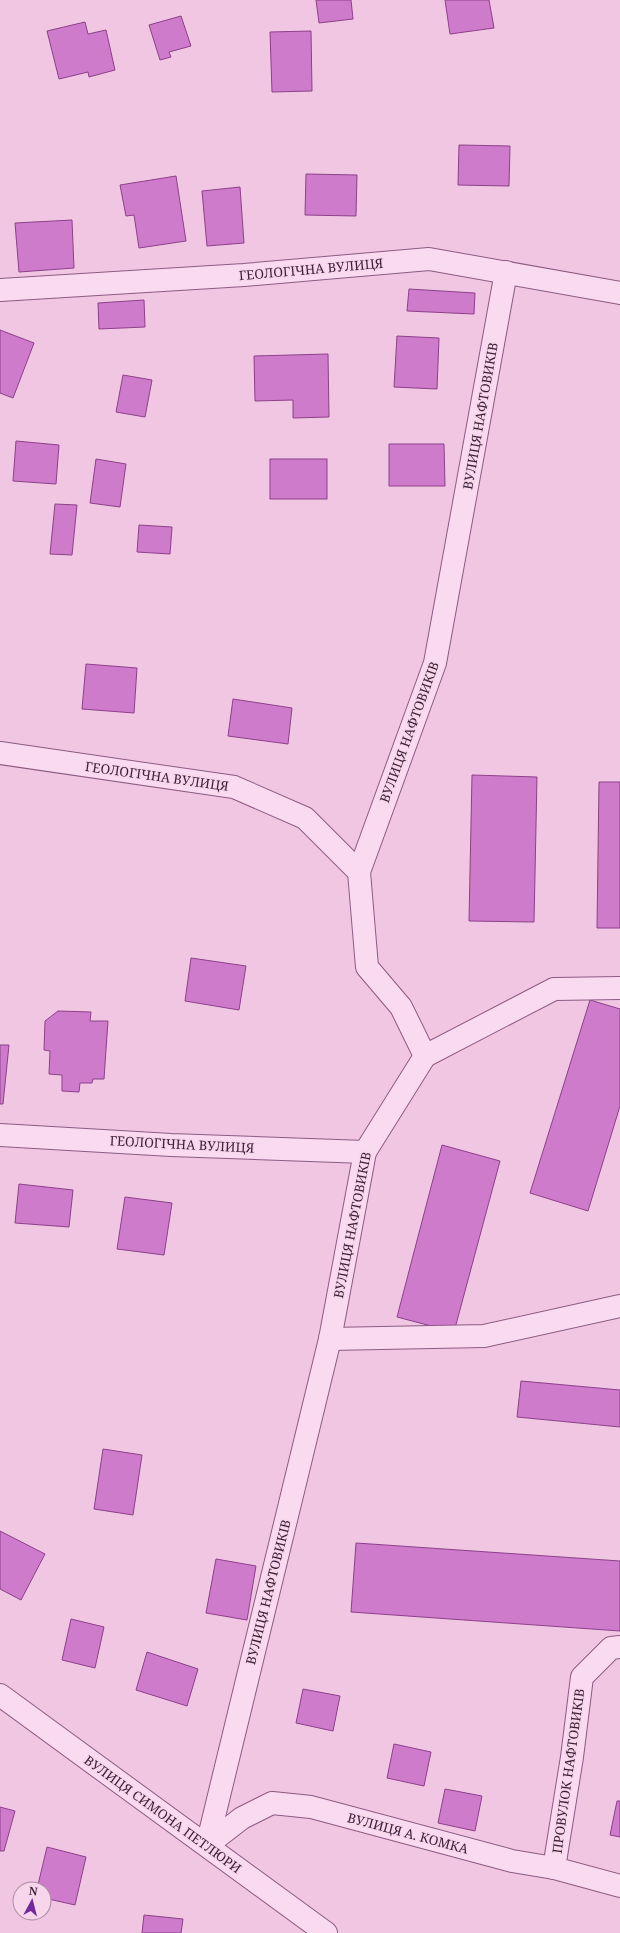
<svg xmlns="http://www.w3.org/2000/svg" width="620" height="1933" font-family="'Noto Serif',serif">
<rect width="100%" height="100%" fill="#f0c6e2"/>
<g fill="#cf7bcb" stroke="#8c408a">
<path d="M316 0H351L353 19 319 23Z"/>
<path d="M445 0H489L494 28 450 34Z"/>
<path d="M181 16 191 46 169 52 171 57 160 60 149 25Z"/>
<path d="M85 22 88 34 106 30 115 70 89 77 88 72 59 79 47 31Z"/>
<path d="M311 31 312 91 272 92 270 32Z"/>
<path d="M459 145 510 146 509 186 458 185Z"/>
<path d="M306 174 357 175 356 216 305 215Z"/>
<path d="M176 176 186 241 139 248 134 215 126 216 120 185Z"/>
<path d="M240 187 244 243 207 246 202 191Z"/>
<path d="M72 220 74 268 19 272 15 223Z"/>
<path d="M409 289 475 293 474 314 407 311Z"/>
<path d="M144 300 145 327 99 329 98 303Z"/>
<path d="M0 330 34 343 13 398 0 393Z"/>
<path d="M397 336 439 338 437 389 394 387Z"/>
<path d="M328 354 329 417 293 418V400L255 401 254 356Z"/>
<path d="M123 375 152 380 145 417 116 412Z"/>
<path d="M16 441 59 445 56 484 13 481Z"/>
<path d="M389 444H444L445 486H389Z"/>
<path d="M96 459 126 464 120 507 90 503Z"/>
<rect x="270" y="459" width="57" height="40"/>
<path d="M55 504 77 505 72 555 50 554Z"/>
<path d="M139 525 172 527 170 554 137 552Z"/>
<path d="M86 664 137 668 134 713 82 709Z"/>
<path d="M233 699 292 708 288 744 228 736Z"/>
<path d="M472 775 537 777 534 922 469 921Z"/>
<path d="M599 782H620V928H597Z"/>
<path d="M191 958 246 966 239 1010 185 1001Z"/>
<path d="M590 1000 620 1009V1106L588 1211 530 1193Z"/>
<path d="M58 1011 91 1012 90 1021H108L104 1079H93L92 1083H80L79 1092 62 1091V1075L49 1074 50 1051 44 1050 45 1021Z"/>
<path d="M0 1045H9L3 1104H0Z"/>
<path d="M442 1145 500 1161 454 1332 397 1317Z"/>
<path d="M19 1184 73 1190 69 1227 15 1223Z"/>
<path d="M125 1197 172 1203 164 1255 117 1249Z"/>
<path d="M521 1381 620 1390V1427L517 1417Z"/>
<path d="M103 1449 142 1455 133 1515 94 1509Z"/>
<path d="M0 1531 45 1554 21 1600 0 1589Z"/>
<path d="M356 1543 620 1561V1631L351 1612Z"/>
<path d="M216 1559 256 1566 247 1620 206 1613Z"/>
<path d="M71 1619 104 1627 95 1668 62 1660Z"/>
<path d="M147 1652 198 1669 187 1706 136 1690Z"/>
<path d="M303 1689 340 1696 333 1731 296 1723Z"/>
<path d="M394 1744 431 1752 424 1786 387 1778Z"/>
<path d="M445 1789 482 1796 475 1831 438 1823Z"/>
<path d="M617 1801H620V1837L610 1835Z"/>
<path d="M0 1807 15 1811 4 1851H0Z"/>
<path d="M47 1847 86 1857 75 1905 44 1898V1889H37Z"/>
<path d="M144 1915 183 1919 181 1933H142Z"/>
</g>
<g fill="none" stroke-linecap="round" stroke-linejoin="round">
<defs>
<g id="minor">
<path d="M506 272 435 663 359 872 367 967 401 1007 425 1056 554 989 620 988"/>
<path d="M0 290 244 275 429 259 620 293"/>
<path d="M0 753 234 787 305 818 359 872"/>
<path d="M0 1135 171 1145 365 1152"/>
<path d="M330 1339 484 1336 620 1306"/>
<path d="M0 1695 326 1933"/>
<path d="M207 1845 330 1339 365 1152 425 1056"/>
<path d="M207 1845 242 1818 272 1803 311 1807 512 1861 554 1868 620 1886"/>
<path d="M554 1868 572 1757 582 1677 611 1648 620 1647"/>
</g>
</defs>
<use href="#minor" stroke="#8c5b84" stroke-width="24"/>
<use href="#minor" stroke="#fadaf0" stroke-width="22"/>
</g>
<g text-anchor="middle" stroke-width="3" stroke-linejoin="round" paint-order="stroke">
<g font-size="13" fill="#3c1f39" stroke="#f7d6ec">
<text transform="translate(311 269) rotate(-5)" y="5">ГЕОЛОГІЧНА ВУЛИЦЯ</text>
<text transform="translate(480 416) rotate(-80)" y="5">ВУЛИЦЯ НАФТОВИКІВ</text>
<text transform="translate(409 732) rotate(-70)" y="5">ВУЛИЦЯ НАФТОВИКІВ</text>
<text transform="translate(157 776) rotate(8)" y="5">ГЕОЛОГІЧНА ВУЛИЦЯ</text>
<text transform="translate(182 1144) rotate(3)" y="5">ГЕОЛОГІЧНА ВУЛИЦЯ</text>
<text transform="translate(352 1225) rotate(-79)" y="5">ВУЛИЦЯ НАФТОВИКІВ</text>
<text transform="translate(268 1592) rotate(-76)" y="5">ВУЛИЦЯ НАФТОВИКІВ</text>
<text transform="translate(568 1771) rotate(-82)" y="5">ПРОВУЛОК НАФТОВИКІВ</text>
<text transform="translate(163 1814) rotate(36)" y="5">ВУЛИЦЯ СИМОНА ПЕТЛЮРИ</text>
<text transform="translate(408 1833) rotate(15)" y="5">ВУЛИЦЯ А. КОМКА</text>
</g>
</g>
<g transform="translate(32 1901) rotate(7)"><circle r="19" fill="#f7d6ec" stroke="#ac8da4"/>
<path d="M0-3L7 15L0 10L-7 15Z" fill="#71299d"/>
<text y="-6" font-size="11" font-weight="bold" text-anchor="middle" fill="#3c1f39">N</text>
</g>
</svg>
